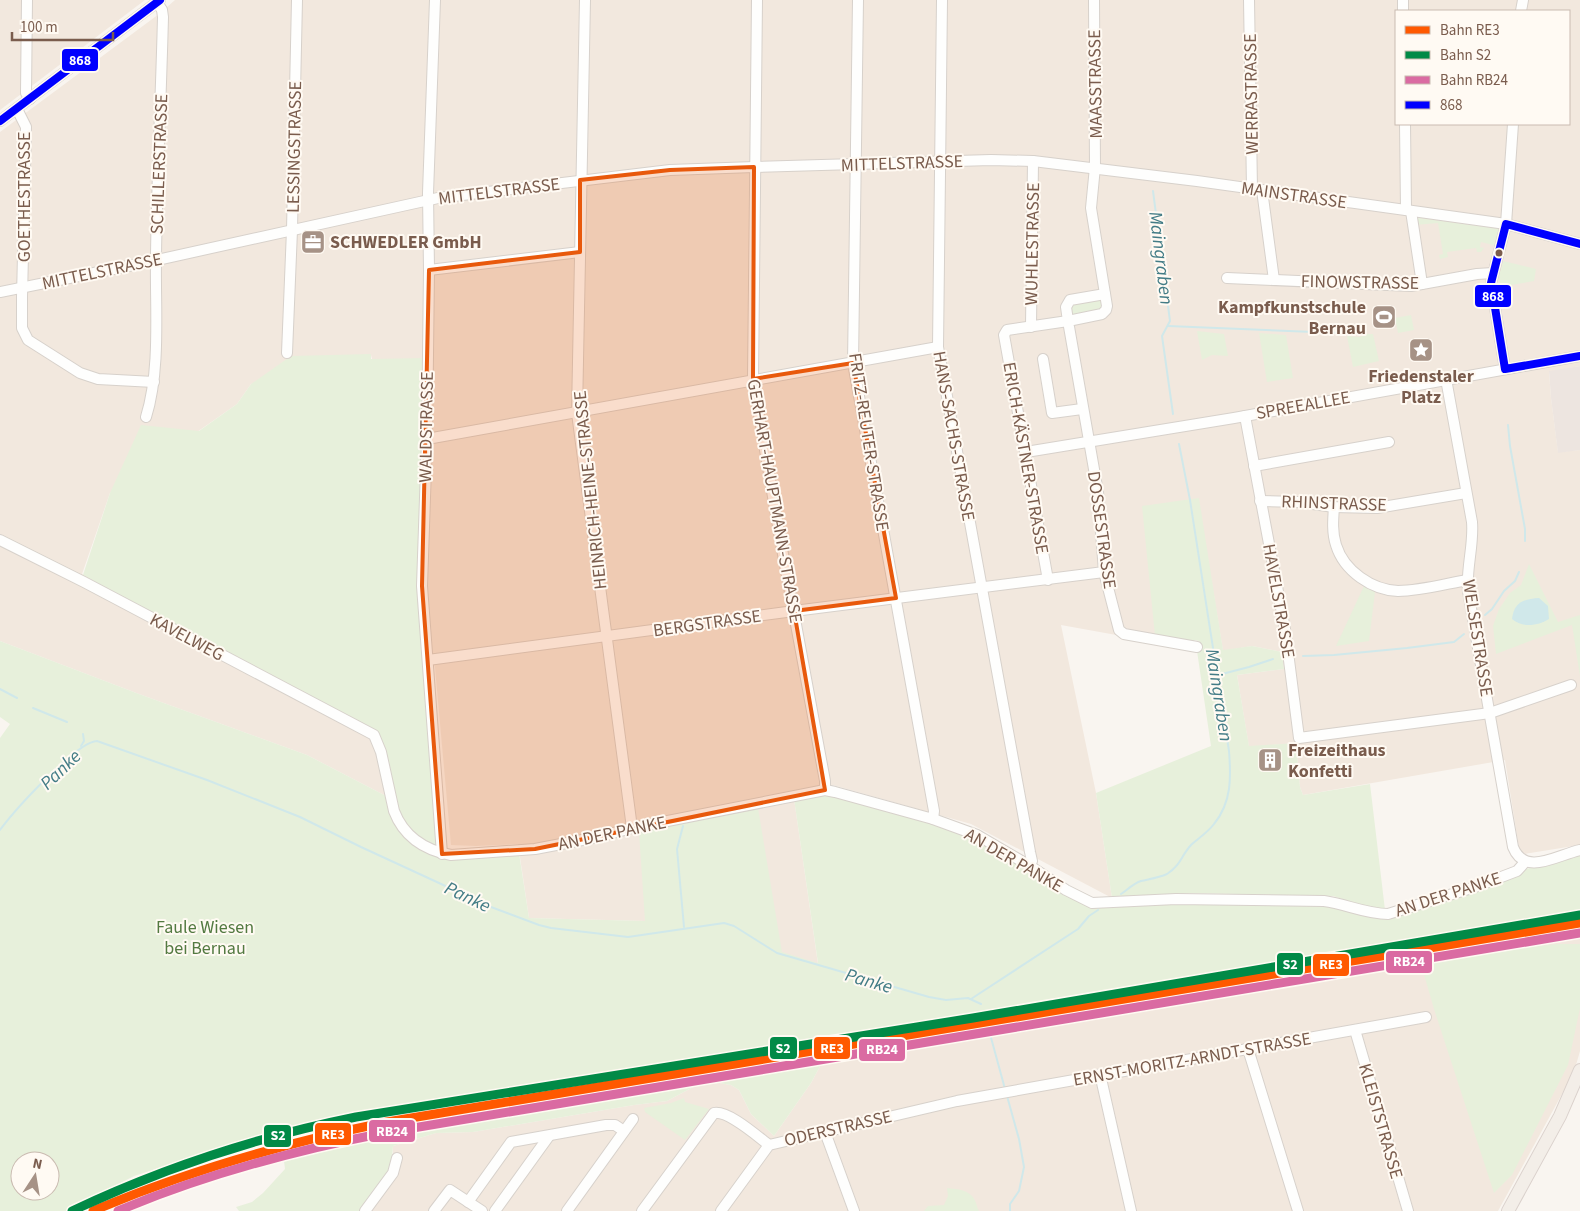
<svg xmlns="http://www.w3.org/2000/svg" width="1580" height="1211" font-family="'Source Sans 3',sans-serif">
<rect width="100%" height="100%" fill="#f9f5f0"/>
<g fill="#f2e8de" fill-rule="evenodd">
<path d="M0 0H145L0 110Z"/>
<path d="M175 0H1580V366L1549 372 1551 398 1558 452 1580 450V845L1524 854 1522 852 1519 848 1505 760 1303 795 1300 787 1296 743 1249 747 1237 675 1284 669 1282 652 1252 646 1223 651 1198 498 1155 642 1061 625 1096 793 1112 898 971 824 833 785 793 792 818 964 645 921 529 918 518 844 476 846 451 845 435 668 431 652 427 568 371 355 251 384 237 404 110 493 82 574 240 661 371 689 376 748 388 797 307 755 139 694 0 641V132L159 14ZM1396 11H1569V124H1396Z"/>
<path d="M1580 932V1051L1574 1072 1498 1211H360L393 1154V1146L436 1133 473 1132 634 1105 667 1101 697 1085 719 1083 731 1085 739 1090 751 1114 774 1136 811 1083 825 1057 935 1037Z"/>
</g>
<path fill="#ede5e0" d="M1580 366V450L1558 453 1551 398 1549 371Z"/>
<g fill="#e7f0db" fill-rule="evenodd">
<path d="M1413 217 1500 229 1501 232 1497 246 1481 242 1480 247 1484 248 1481 252H1477L1476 248 1447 252 1448 257 1440 259 1439 255 1443 254 1438 223 1415 225Z"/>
<path d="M1503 261 1536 269 1534 281 1500 287 1499 276Z"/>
<path d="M1102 299 1103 307 1100 311 1072 315 1069 313 1072 303Z"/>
<path d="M1411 315 1414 330 1398 333 1395 318Z"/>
<path d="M1197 331 1224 334 1228 356 1212 355 1202 360Z"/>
<path d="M1259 333 1286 335 1293 378 1267 382Z"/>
<path d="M1366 334H1373L1379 361 1353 367 1347 336 1360 337Z"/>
<path d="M371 354V359L426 358 420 508 438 855 519 853 529 918 645 921 639 832 758 808 782 952 818 963 794 799 830 794 936 822 974 837 1096 906 1103 908 1105 906 1149 902 1320 904 1367 915 1520 871 1580 852V912L751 1049 556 1079 336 1117 245 1140 134 1176 66 1211H0V738L10 724 0 717V641L139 694 307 755 388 797 376 734 234 659 83 575 110 493 141 425 199 431 237 404 251 384 291 356ZM20 1161H50V1191H20Z"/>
<path d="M1199 498 1223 650 1252 646 1282 652 1284 669 1237 675 1249 746 1296 743 1300 787 1303 795 1370 784 1385 910 1371 908 1333 896 1190 893 1112 898 1096 793 1211 746 1197 651 1201 650 1202 646 1199 641 1195 640 1190 643 1155 636 1142 506Z"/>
<path d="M1529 564 1558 622 1580 615V676L1572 625 1496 654 1493 626 1499 609 1510 593 1521 585Z"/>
<path d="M1364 586 1375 592 1369 641 1336 646Z"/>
<path d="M1558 944H1580V1008L1568 1065 1512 1175 1494 1193 1434 1009 1421 964 1511 949Z"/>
<path d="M825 1057 811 1083 774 1136 751 1114 739 1090 731 1085 719 1083 697 1085 667 1101 634 1105 473 1132 436 1133 393 1146 391 1170 360 1211H239L236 1207 252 1202 263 1193 285 1169 283 1153C388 1128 494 1114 601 1096 675 1084 750 1070 825 1057Z"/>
<path d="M684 1098 685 1102 709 1109 685 1140 645 1112 644 1108 671 1103Z"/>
<path d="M947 1188C958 1189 972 1190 976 1203 977 1205 977 1208 979 1211H924L928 1206 944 1205 948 1196Z"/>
</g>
<path fill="#d0e8ea" d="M1539 598 1548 606 1549 619C1538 626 1522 628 1512 619 1514 602 1524 599 1539 598Z"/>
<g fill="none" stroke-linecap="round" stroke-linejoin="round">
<g stroke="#d0e8ea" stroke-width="2">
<path d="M1153 191 1170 321 1162 336 1173 414"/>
<path d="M1168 326 1363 334"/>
<path d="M1508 425 1510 446 1525 529V541"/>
<path d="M784 528 791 569"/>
<path d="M792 576 798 605"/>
<path d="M1485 615 1492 609 1504 591 1515 581 1519 572"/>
<path d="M1303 656 1334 655 1407 648 1454 642 1464 634"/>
<path d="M1218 678 1222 674 1249 667 1273 659"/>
<path d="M0 689 17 698"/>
<path d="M33 708 67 722"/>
<path d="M81 746 84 741 83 734"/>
<path d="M683 826 677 849 684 927"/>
<path d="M0 830C14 811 76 742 97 741L207 780 300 817 361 847 491 907 539 925 551 928 628 937 724 923 734 926 777 953 929 997 946 1000 968 998 981 1004"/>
<path d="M1121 894C1127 890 1134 883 1141 881 1149 879 1158 878 1167 874 1181 865 1181 856 1191 845 1199 838 1208 832 1214 824 1232 802 1231 777 1229 751L1190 500 1179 444"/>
<path d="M971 999 1078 929 1089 916 1098 910"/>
<path d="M990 1034 1005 1089"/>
<path d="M1007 1096 1019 1139 1024 1167 1019 1191 1010 1204V1211"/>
</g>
<defs>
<g id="minor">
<path d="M27 0 26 93 30 99"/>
<path d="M435 0 428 193 429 270 427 439 422 586 442 854"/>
<path d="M585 0 577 413 632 828"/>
<path d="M757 0 753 379 780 538 825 781V790"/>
<path d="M858 0 853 363 934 811 933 819"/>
<path d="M942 0 938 347 1030 852 1032 861 1030 866"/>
<path d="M1094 0 1095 167 1091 208 1107 306 1106 310 1102 314 1068 321 1098 492 1104 572 1119 630 1124 634 1197 647"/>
<path d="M1249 0 1252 189"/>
<path d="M1403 0V11"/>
<path d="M1521 11 1523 0"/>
<path d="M17 109 26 127 22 297V328L28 340 80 373 98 379 154 382"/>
<path d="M0 121 160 0"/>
<path d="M1405 124 1406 210"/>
<path d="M1262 190 1274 280"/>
<path d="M1411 211 1422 284"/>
<path d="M429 270 580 252"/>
<path d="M1227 278 1411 286 1477 274 1493 273"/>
<path d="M0 292 148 262 438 198 670 170 754 167 991 160 1033 161 1197 181 1506 224 1580 244"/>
<path d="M1031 327 1033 161"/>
<path d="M287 353 292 230 297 0"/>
<path d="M1043 359 1052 413 1082 409"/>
<path d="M1505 369 1491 283 1506 224 1513 124"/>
<path d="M1446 379 1472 522C1474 545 1466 568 1468 591L1513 847C1525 877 1557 855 1580 850"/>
<path d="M1245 416 1285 629 1299 738 1490 713 1571 685"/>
<path d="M146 417C161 369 155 307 156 256 157 176 161 97 163 17L162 10 157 2"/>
<path d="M427 439 938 347"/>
<path d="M1026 452 1234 418 1580 356"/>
<path d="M1254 466 1389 442"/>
<path d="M1260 501 1298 502 1334 507 1377 508 1466 493"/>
<path d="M1334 507C1333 520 1332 533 1336 545 1344 571 1372 590 1398 591 1420 591 1445 584 1467 580"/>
<path d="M0 540 84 582 374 735 381 752 394 811C404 837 424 850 451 855L535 849 598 837 632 828 825 790 835 792 933 819 977 835 1030 866 1066 890 1092 903 1176 899 1324 901C1346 904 1366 914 1388 914L1475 887 1517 871 1525 862"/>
<path d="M1048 580 1004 335 1007 330 1068 321 1066 307 1070 300 1105 294"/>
<path d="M428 660 794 611 1104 572"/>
<path d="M1355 1030 1408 1211"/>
<path d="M1248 1049 1298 1211"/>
<path d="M1100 1074 1131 1211"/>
<path d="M825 1132 854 1211"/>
<path d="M468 1202 511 1142 606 1125H615L624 1131"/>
<path d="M365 1211 393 1173 397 1158"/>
<path d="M434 1211 450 1190 482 1211"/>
<path d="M495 1211 549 1136"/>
<path d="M567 1211 633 1119"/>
<path d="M642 1211 714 1113C728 1110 757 1136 769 1145"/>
<path d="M721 1211 769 1145 957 1101 1426 1017"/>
</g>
<path id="major" d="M1508 1211 1560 1116 1580 1070"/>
</defs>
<use href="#minor" stroke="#d7d1cb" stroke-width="12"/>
<use href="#major" stroke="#dad1cc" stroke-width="14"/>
<use href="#minor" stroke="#fefefd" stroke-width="10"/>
<use href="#major" stroke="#f3eee8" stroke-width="12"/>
<path stroke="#e6e3e7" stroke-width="2" stroke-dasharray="8 5" stroke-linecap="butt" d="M104 1211 151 1191 214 1168 316 1140 567 1096 1580 927"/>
<defs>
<g id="bus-1">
<path d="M0 121 160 0"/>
<path d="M1580 244 1506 224 1491 283 1505 369 1580 356"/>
</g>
</defs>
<use href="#bus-1" stroke="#fffaf3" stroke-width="11"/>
<use href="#bus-1" stroke="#00f" stroke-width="8"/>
<defs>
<path id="rail-1" d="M93 1211C189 1170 285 1143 387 1122L1580 923"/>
<path id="rail-2" d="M72 1211C163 1168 257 1137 356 1117L973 1018 1580 915"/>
<path id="rail-3" d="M118 1211C205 1174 296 1150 389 1132L1580 933"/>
</defs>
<use href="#rail-1" stroke="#fffaf3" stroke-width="12"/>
<use href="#rail-2" stroke="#fffaf3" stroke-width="12"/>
<use href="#rail-3" stroke="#fffaf3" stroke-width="12"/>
<use href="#rail-1" stroke="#ff5900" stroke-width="9"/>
<use href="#rail-2" stroke="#018a47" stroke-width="9"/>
<use href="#rail-3" stroke="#da6ba2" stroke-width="9"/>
</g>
<path fill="#e8590c" fill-opacity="0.2" stroke="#e8590c" stroke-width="4" stroke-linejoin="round" d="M754 167 753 379 853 363 896 598 794 611 825 790 535 849 442 854 422 586 429 270 580 252V180L670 170Z"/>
<defs>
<symbol id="office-square" viewBox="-11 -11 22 22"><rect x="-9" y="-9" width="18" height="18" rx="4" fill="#a69286" stroke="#fffaf3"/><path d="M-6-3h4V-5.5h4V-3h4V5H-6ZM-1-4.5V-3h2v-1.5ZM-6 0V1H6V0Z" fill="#fff"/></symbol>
<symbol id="stadium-square" viewBox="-11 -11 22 22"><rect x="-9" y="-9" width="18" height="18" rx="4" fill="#a69286" stroke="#fffaf3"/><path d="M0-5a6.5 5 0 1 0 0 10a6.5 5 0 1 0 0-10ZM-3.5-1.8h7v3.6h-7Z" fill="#fff"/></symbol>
<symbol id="sight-square" viewBox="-11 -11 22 22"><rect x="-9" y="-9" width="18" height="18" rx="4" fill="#a69286" stroke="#fffaf3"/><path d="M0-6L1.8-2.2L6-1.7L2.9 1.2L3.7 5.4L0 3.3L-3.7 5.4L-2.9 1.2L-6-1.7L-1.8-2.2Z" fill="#fff"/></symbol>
<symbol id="building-square" viewBox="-11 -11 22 22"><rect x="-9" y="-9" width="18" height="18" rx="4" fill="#a69286" stroke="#fffaf3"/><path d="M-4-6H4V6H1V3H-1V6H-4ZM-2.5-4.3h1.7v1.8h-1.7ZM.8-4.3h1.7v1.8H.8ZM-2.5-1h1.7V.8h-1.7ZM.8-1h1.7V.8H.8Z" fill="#fff"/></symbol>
</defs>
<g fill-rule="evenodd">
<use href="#office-square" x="299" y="228" width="28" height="28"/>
<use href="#stadium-square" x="1370" y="303" width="28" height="28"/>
<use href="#sight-square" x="1407" y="336" width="28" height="28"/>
<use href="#building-square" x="1256" y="746" width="28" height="28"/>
</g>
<circle fill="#7a5c4d" stroke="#fffaf3" stroke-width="2" cx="1499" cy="253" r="4.5"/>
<g text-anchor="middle" stroke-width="4" stroke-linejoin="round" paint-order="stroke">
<g font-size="18" fill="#7a5c4d" stroke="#fffaf3">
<text transform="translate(1095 84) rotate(-91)" y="6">MAASSTRASSE</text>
<text transform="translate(1251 94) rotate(-91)" y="6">WERRASTRASSE</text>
<text transform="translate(294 147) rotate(-89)" y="6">LESSINGSTRASSE</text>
<text transform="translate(902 163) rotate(-2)" y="6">MITTELSTRASSE</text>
<text transform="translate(159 164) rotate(-88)" y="6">SCHILLERSTRASSE</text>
<text transform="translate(499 191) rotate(-7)" y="6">MITTELSTRASSE</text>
<text transform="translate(1294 195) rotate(8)" y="6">MAINSTRASSE</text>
<text transform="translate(24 197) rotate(-90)" y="6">GOETHESTRASSE</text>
<text transform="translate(1032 244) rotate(-89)" y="6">WUHLESTRASSE</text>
<text transform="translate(102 271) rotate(-12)" y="6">MITTELSTRASSE</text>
<text transform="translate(1360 282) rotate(1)" y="6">FINOWSTRASSE</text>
<text transform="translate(1303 405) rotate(-10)" y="6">SPREEALLEE</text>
<text transform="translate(426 427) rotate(-89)" y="6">WALDSTRASSE</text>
<text transform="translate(954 436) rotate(80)" y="6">HANS-SACHS-STRASSE</text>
<text transform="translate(869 442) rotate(81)" y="6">FRITZ-REUTER-STRASSE</text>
<text transform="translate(1026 458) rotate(80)" y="6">ERICH-KÄSTNER-STRASSE</text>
<text transform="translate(590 490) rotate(-96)" y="6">HEINRICH-HEINE-STRASSE</text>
<text transform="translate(775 501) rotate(80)" y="6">GERHART-HAUPTMANN-STRASSE</text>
<text transform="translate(1334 503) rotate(2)" y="6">RHINSTRASSE</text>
<text transform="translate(1102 530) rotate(82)" y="6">DOSSESTRASSE</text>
<text transform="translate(1279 601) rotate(80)" y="6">HAVELSTRASSE</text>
<text transform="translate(707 623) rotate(-8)" y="6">BERGSTRASSE</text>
<text transform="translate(187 637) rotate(28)" y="6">KAVELWEG</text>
<text transform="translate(1478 638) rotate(81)" y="6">WELSESTRASSE</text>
<text transform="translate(612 833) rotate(-12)" y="6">AN DER PANKE</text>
<text transform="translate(1014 860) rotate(30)" y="6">AN DER PANKE</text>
<text transform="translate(1448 894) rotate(-18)" y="6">AN DER PANKE</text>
<text transform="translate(1192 1059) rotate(-10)" y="6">ERNST-MORITZ-ARNDT-STRASSE</text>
<text transform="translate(1381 1121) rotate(74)" y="6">KLEISTSTRASSE</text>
<text transform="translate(838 1128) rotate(-13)" y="6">ODERSTRASSE</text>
</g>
<g font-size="18" font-weight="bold" fill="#7a5c4d" stroke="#fffaf3" text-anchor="start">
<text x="330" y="248">SCHWEDLER GmbH</text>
<text x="1366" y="313" text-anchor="end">Kampfkunstschule<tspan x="1366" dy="21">Bernau</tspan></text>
<text x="1421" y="382" text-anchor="middle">Friedenstaler<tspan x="1421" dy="21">Platz</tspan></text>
<text x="1288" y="756">Freizeithaus<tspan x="1288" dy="21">Konfetti</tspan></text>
</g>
<g font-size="18" fill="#537a41" stroke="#fffaf3">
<text x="205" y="933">Faule Wiesen<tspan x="205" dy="21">bei Bernau</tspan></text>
</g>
<g font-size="19" font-style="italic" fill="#437c86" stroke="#fffaf3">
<text transform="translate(1162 258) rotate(83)" y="7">Maingraben</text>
<text transform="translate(1220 695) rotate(81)" y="7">Maingraben</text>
<text transform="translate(60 769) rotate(-44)" y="7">Panke</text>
<text transform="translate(468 896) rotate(25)" y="7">Panke</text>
<text transform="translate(869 980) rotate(16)" y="7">Panke</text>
</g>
</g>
<g stroke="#fffaf3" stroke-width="2">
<rect x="61" y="48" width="38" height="24" rx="5" fill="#00f"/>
<rect x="1474" y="284" width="38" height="24" rx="5" fill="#00f"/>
<rect x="1385" y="950" width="48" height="24" rx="5" fill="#da6ba2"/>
<rect x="1276" y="952" width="28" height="24" rx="5" fill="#018a47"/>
<rect x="1312" y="953" width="38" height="24" rx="5" fill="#ff5900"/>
<rect x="813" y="1036" width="38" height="24" rx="5" fill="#ff5900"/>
<rect x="769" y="1036" width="29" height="24" rx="5" fill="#018a47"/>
<rect x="858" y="1038" width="48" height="24" rx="5" fill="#da6ba2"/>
<rect x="368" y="1119" width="48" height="24" rx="5" fill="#da6ba2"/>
<rect x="314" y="1122" width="38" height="24" rx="5" fill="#ff5900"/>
<rect x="263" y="1124" width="29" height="24" rx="5" fill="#018a47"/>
</g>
<g font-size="14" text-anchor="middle" font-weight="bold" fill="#fff">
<text x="80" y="65">868</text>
<text x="1493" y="301">868</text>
<text x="1409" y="966">RB24</text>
<text x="1290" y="969">S2</text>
<text x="1331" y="969">RE3</text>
<text x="832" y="1053">RE3</text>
<text x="783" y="1053">S2</text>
<text x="882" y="1054">RB24</text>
<text x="392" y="1136">RB24</text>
<text x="333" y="1139">RE3</text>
<text x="278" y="1140">S2</text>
</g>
<rect x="1395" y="10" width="175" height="115" fill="#fffaf3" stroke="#cabbb1"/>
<rect x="1405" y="26" width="25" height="8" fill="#ff5900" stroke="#cabbb1"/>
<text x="1440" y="35" font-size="15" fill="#7a5c4d">Bahn RE3</text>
<rect x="1405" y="51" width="25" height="8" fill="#018a47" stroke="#cabbb1"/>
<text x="1440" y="60" font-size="15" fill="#7a5c4d">Bahn S2</text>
<rect x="1405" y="76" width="25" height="8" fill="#da6ba2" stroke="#cabbb1"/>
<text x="1440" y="85" font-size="15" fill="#7a5c4d">Bahn RB24</text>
<rect x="1405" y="101" width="25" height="8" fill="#0000ff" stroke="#cabbb1"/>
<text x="1440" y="110" font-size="15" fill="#7a5c4d">868</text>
<g transform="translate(35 1176) rotate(12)"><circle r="24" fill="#fffaf3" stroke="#cabbb1"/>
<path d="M0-4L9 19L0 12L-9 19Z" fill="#a69286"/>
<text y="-8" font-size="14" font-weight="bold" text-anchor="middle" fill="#7a5c4d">N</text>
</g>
<path d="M12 32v8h101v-8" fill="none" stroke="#7a5c4d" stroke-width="2.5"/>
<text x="20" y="32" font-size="15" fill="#7a5c4d" stroke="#fffaf3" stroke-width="4" paint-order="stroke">100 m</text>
</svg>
